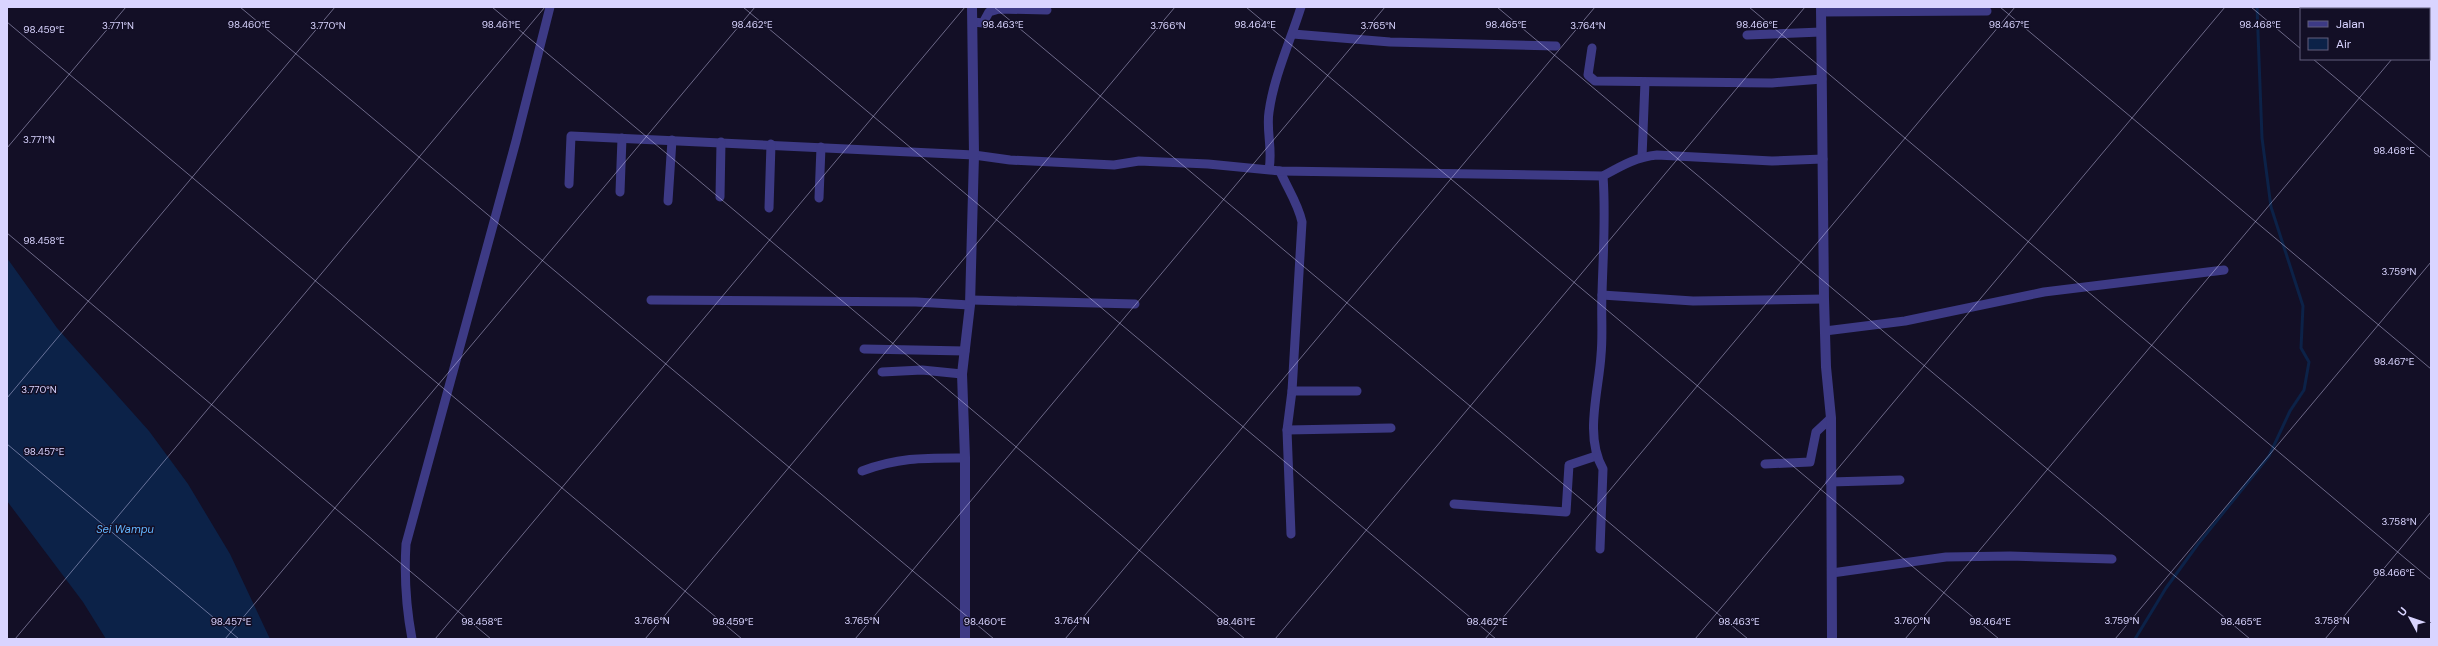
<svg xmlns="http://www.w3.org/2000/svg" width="2438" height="646" font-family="'DM Sans',sans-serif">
<rect width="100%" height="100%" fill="#130f26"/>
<path fill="#0c2248" d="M7 258 57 328 149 431 188 484 230 554 270 639H106L83 602 7 501Z"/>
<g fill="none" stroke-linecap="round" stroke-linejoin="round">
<path stroke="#0c2248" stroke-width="3" d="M2135 639 2166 588 2198 544 2269 456 2290 411 2304 390 2309 362 2301 348 2303 306 2271 207 2262 138 2257 7"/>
<g stroke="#3d3a85" stroke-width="9">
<path d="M1821 12 1987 11"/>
<path d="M973 22 983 23 989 12 999 9 1047 10"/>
<path d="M1293 34 1390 42 1556 46"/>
<path d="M1747 35 1821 32"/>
<path d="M1592 48 1588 75 1595 81 1772 83 1822 79"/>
<path d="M1642 157 1645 82"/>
<path d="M1269 169C1273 150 1266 131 1269 112 1274 76 1290 42 1301 7"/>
<path d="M1280 171C1287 188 1298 203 1302 222L1292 391 1287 430 1291 534"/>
<path d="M569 184 571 136 974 155 1010 160 1114 165 1139 161 1208 164 1280 171 1603 176C1621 166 1636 157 1657 155L1772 161 1823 159"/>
<path d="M620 192 622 138"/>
<path d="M720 197 721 142"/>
<path d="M819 198 821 147"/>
<path d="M668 201 672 140"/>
<path d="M769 208 771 144"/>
<path d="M1602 295 1693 301 1824 299"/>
<path d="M651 300 916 302 970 305"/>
<path d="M971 300 1135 304"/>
<path d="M1825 331 1905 321 2044 292 2224 270"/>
<path d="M864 349 965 351"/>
<path d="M882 372 922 370 962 374"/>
<path d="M1292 391H1357"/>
<path d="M1287 430 1391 428"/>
<path d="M1765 464 1810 462 1816 432 1831 418"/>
<path d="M862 471C900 457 925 458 965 458"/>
<path d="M1830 482 1900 480"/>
<path d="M1454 504 1566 512 1569 465 1596 456"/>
<path d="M1600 549 1603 469C1584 436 1599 390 1601 355 1603 335 1601 315 1602 294 1603 255 1606 216 1603 176"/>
<path d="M1832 573 1946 557 2010 556 2112 559"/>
<path d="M412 639C406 607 404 577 406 544L516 141 550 7"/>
</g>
<g stroke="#3d3a85" stroke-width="10">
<path d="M1821 7 1824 299 1826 367 1831 418 1832 639"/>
<path d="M965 639V458L962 374 970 305 974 155 972 7"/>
</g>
</g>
<path fill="none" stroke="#d9d4ff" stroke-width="1" stroke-opacity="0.45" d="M240 7 994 639M492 7 1245 639M743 7 1496 639M994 7 1748 639M1246 7 1999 639M1497 7 2250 639M1749 7 2431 580M2000 7 2431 369M2251 7 2301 49M2429 14 2431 12M7 22 742 639M2313 59 2431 158M7 148 126 7M7 233 491 639M7 398 335 7M7 444 239 639M15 639 545 7M225 639 755 7M435 639 965 7M645 639 1175 7M855 639 1385 7M1065 639 1595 7M1275 639 1805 7M1485 639 2015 7M1695 639 2225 7M1905 639 2392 59M2115 639 2431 262M2325 639 2431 512"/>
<g text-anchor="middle" stroke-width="3" stroke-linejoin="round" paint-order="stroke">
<g font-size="11" font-style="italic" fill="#62b6ff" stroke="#130f26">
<text x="125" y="533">Sei Wampu</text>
</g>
</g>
<g font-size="10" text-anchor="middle" fill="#d9d4ff" stroke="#130f26" stroke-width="3" stroke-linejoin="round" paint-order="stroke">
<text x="1506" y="28">98.465°E</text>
<text x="2009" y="28">98.467°E</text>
<text x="249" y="28">98.460°E</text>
<text x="501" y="28">98.461°E</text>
<text x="752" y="28">98.462°E</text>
<text x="1003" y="28">98.463°E</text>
<text x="1255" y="28">98.464°E</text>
<text x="1757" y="28">98.466°E</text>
<text x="2260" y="28">98.468°E</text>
<text x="118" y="29">3.771°N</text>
<text x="328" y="29">3.770°N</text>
<text x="1168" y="29">3.766°N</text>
<text x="1378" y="29">3.765°N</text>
<text x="1588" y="29">3.764°N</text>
<text x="44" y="33">98.459°E</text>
<text x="39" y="143">3.771°N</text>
<text x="2394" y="154">98.468°E</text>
<text x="44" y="244">98.458°E</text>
<text x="2399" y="275">3.759°N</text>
<text x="2394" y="365">98.467°E</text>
<text x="39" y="393">3.770°N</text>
<text x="44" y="455">98.457°E</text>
<text x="2399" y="525">3.758°N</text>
<text x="2394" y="576">98.466°E</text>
<text x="652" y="624">3.766°N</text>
<text x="862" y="624">3.765°N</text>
<text x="1072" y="624">3.764°N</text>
<text x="1912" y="624">3.760°N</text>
<text x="2122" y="624">3.759°N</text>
<text x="2332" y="624">3.758°N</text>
<text x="231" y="625">98.457°E</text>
<text x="482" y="625">98.458°E</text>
<text x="733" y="625">98.459°E</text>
<text x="985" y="625">98.460°E</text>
<text x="1236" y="625">98.461°E</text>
<text x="1487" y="625">98.462°E</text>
<text x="1739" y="625">98.463°E</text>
<text x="1990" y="625">98.464°E</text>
<text x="2241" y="625">98.465°E</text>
</g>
<rect width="2438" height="646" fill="none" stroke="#d9d4ff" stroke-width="16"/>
<rect x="2300" y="8" width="130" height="52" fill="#130f26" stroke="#625e7d"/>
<rect x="2308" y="21" width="20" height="6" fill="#3d3a85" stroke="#625e7d"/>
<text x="2336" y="28" font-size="12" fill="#d9d4ff">Jalan</text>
<rect x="2308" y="38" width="20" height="12" fill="#0c2248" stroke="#625e7d"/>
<text x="2336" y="48" font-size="12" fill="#d9d4ff">Air</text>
<g transform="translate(2410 618) rotate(310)" stroke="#130f26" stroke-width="3" paint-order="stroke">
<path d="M0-3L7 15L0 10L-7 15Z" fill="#d9d4ff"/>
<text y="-6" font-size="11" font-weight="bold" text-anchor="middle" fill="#d9d4ff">U</text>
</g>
</svg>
